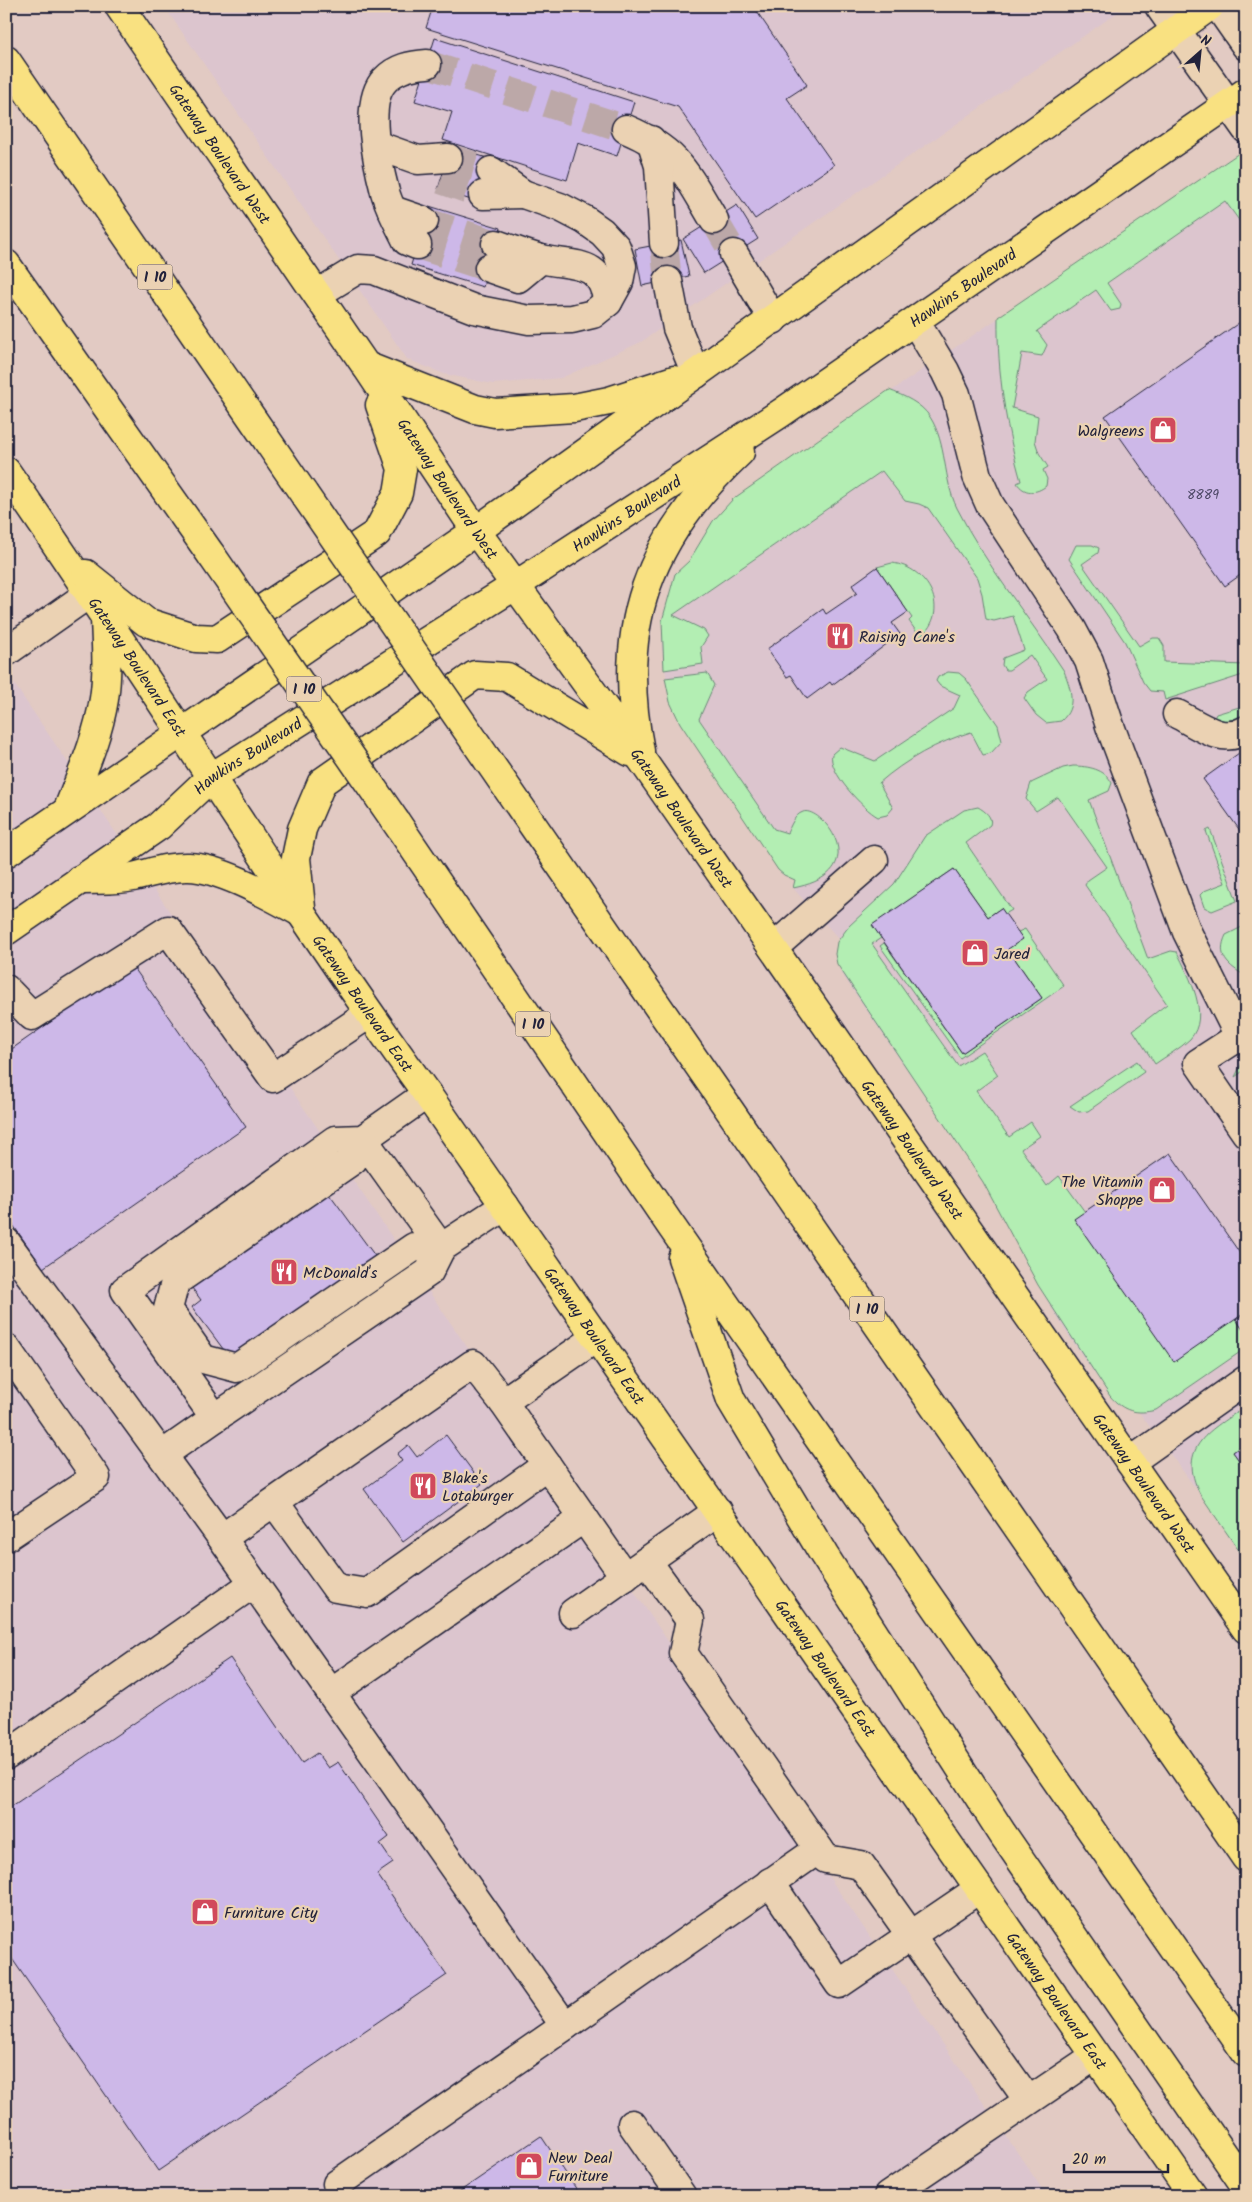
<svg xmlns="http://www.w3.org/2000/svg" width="1252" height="2202" font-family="Kalam,sans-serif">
<rect width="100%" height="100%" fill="#e2cac3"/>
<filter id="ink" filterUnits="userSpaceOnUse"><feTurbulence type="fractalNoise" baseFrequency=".02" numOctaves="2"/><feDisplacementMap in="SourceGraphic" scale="10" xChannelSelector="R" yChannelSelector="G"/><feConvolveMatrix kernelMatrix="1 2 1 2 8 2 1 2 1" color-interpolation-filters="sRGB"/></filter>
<g filter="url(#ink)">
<g fill="#dcc5ce">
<path d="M164 6H1127L641 342 561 378 493 384 444 374 407 359Z"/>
<path d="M1246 149V1561L1200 1494 1139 1412 1119 1406 1110 1396 1066 1332 1038 1285 983 1182 842 974 835 954 839 939 793 888 795 880 784 875 778 870 680 723 670 702 662 649V621L675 575 689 561 713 521 733 499Z"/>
<path d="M6 672 1047 2196H6Z"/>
</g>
<g fill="#b3eeb3" stroke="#6a8877">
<path d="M1239 153 1246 158V225L1241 223 1225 201 1107 283 1121 304 1120 309 1111 311 1096 290 1037 331 1047 345 1042 356 1022 353 1012 408 1038 416 1035 441 1039 453 1048 467 1043 470 1047 479 1046 486C1036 494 1024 494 1017 483L1021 481C1006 428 997 373 998 317Z"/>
<path d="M889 390C904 396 921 403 930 417 947 443 943 480 957 508 986 566 1029 617 1064 671 1071 689 1077 707 1061 721L1046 723 1036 715 1024 698 1028 692 1047 679 1030 655 1009 670H1005L1002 665 1003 658 1024 650 1013 616 994 621 986 619 982 594 977 578 928 508 919 504 905 501 882 471 673 615 704 630 708 636 701 647 703 664 664 670 662 621 675 574 689 561 713 521 733 499Z"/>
<path d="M1076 545H1092L1099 548 1098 553 1082 564 1139 646 1153 638H1159L1164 646V662L1246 665V674L1165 700 1163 692 1150 691 1143 682 1125 642 1069 559Z"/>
<path d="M892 563C928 567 952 611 920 637L909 621 912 618 877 567Z"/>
<path d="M948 672 959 673 966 679 998 725 1002 741 991 753 983 755 971 732C938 742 905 760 879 783L893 808 887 815 878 817C863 809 827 771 832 754L840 747 875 761 954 708 960 695 940 686 936 681 938 677Z"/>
<path d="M707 673 714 685 699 719 774 829 787 833C791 826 794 815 803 812 820 805 878 872 793 888L795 880 784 875 778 870 680 723 670 702 665 678Z"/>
<path d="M1246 705V720L1232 723 1214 718 1216 714Z"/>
<path d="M1073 766C1088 766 1105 769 1112 783L1109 791 1089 800 1148 959 1171 951 1177 952C1189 976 1211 1016 1190 1039 1180 1049 1166 1056 1155 1064L1133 1030 1167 1004 1085 885 1088 880 1107 867 1058 797 1036 811 1026 799 1031 783 1063 768Z"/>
<path d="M978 807C985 811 993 817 990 825L966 843 1012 910 1005 914 1001 908 988 917 954 869 873 925 881 938 872 944 958 1066 982 1051 998 1075 976 1091 1009 1137 1031 1122 1040 1136 1021 1149 1047 1186 1059 1176 1085 1212 1236 1319 1243 1329 1246 1328V1348L1156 1410C1136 1415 1123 1411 1110 1396L1038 1285 983 1182 837 964 835 954 837 942 849 926 894 884 925 836 964 810Z"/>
<path d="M1210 829 1237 901 1212 911 1204 907 1200 895 1204 891 1225 883 1206 831Z"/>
<path d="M1246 925V976C1228 966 1216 956 1226 935Z"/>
<path d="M1025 929 1064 986 960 1058 880 946 884 943 962 1053 1042 998 1008 949 1022 939 1018 932Z"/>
<path d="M1246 1055V1069L1235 1077Z"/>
<path d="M1137 1061 1144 1072 1088 1111 1079 1112 1070 1106Z"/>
<path d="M1246 1406V1443L1233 1452 1246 1470V1561L1200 1494C1176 1446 1211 1430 1246 1406Z"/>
</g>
<g fill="#cdb8e8" stroke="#22223b">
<path d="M433 6H753L807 85 787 98 834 165 755 219 678 107 426 28Z"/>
<path d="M435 38 634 102 617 156 578 143 567 180 443 140 452 112 415 101Z"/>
<path d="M451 147 494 160 480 203 438 189Z"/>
<path d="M737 205 758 239 704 273 683 239Z"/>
<path d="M429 206 501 228 483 287 411 265Z"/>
<path d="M681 240 689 276 642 286 635 249Z"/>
<path d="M1246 318V571L1225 586 1105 416Z"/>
<path d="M877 567 908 612 892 623 900 634 832 685 830 682 807 699 791 675 787 677 767 649 823 609 826 614 857 593 852 585Z"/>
<path d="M1246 748V839L1203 779Z"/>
<path d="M954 869 988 917 1001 908 1018 932 1023 939 1008 949 1042 998 962 1053 872 925Z"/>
<path d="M132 965 246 1127 43 1268 6 1215V1053Z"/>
<path d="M1170 1153 1246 1262V1312L1174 1362 1074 1219Z"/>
<path d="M323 1185 378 1260 235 1365 192 1307 201 1300 189 1284Z"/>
<path d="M1246 1312V1328L1243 1330 1236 1319Z"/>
<path d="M446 1435 482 1484 403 1542 364 1489 402 1461 397 1454 408 1445 417 1457Z"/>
<path d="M1246 1443V1470L1233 1452Z"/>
<path d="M230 1658 302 1763 317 1753 328 1768 338 1762 389 1837 380 1844 393 1863 377 1874 447 1975 158 2171 6 1950V1810Z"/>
<path d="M6 2126 12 2135 6 2139Z"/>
<path d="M541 2136 581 2196H453Z"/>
</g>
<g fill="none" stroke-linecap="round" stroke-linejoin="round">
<g stroke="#bca8a8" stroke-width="28" stroke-dasharray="28 14" stroke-linecap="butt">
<path d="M427 64 626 129"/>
<path d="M448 158 491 171"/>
<path d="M441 180 483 195"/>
<path d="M714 220 734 254"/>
<path d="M424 221 496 244"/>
<path d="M664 243 668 281"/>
<path d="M417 245 489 268"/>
</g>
<defs>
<g id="minor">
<path d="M1159 6 1246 129"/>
<path d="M1218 6 1246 46"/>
<path d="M626 129C678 151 686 173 714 220"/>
<path d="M651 140 659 166 664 243"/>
<path d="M376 145 418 160 448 158"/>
<path d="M483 195 523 194"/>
<path d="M392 210 424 221"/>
<path d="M496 244C511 249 526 255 541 259 575 267 600 258 608 302"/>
<path d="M417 245 407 241C399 225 390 209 385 192 378 165 363 102 385 80 396 68 411 65 427 64"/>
<path d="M734 254 773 320"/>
<path d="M489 268 518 278 541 259"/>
<path d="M668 281 677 328 696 374"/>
<path d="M317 294 358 269 374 270 474 309 529 320 572 319 593 314 608 302 619 282 622 266 616 247 602 232 585 220 560 207 523 194 491 171"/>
<path d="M915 321 945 371 956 394 977 476 990 505 1072 629 1089 661 1110 726 1187 932 1239 1036"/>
<path d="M6 652 90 593"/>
<path d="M1177 714C1199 725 1222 745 1246 730"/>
<path d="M773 948 874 860"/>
<path d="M6 989 32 1016 168 930 273 1078 369 1014"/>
<path d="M1246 1032 1198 1063 1246 1133"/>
<path d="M427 1094 363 1139 335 1140 125 1290 215 1418 429 1272 441 1248 505 1206"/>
<path d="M363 1139 441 1248 414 1247 237 1368 203 1359 168 1309 175 1282 353 1160Z"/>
<path d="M6 1242 222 1538"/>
<path d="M596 1338 503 1402 473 1364 222 1538 565 2026 819 1849"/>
<path d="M6 1348 96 1477 6 1537"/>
<path d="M503 1402 625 1577"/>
<path d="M162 1455 215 1418"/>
<path d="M1130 1462 1246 1380"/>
<path d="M275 1503 336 1588 367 1593 547 1465"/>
<path d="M647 1561 690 1620 683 1653 826 1859 861 1865 1028 2100"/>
<path d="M573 1613 718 1511"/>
<path d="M331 1693 584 1518"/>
<path d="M6 1756 254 1583"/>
<path d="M770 1882 839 1984 979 1889"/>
<path d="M632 2124 682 2196"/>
<path d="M337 2184 565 2026"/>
<path d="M888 2196 1095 2056"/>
</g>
<g id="major">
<path id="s1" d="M119 6 366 366 476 531 642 760 1246 1629"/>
<path d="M366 366 475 409 495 413 574 408 609 401 674 380"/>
<path id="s2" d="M6 471C149 677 280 891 427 1094L1193 2196"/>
<path d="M86 574 146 622 196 638 217 639 377 533 398 493 402 469 380 405"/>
<path d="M640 751C615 627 648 538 740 452"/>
<path d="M68 809C82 773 98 737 104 699 108 672 106 645 105 618"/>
<path d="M6 853 476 531 1210 6"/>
<path d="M79 880C96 879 116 881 133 877 151 873 169 866 189 867 221 868 270 896 298 911"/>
<path d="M301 908 296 858 302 829 322 782 475 675 507 677 630 752"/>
<path id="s3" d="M6 931 159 826 210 778 516 585 781 413 1246 92"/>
</g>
<g id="highway">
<path d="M6 60 304 494"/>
<path d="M6 264 212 556"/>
<path d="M487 759 1246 1858"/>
<path d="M396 822 671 1226 1246 2053"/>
<path d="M682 1258 731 1400 824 1555 1002 1833 1246 2187"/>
</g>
</defs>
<use href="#minor" stroke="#22223b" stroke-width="31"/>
<use href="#major" stroke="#22223b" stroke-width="31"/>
<use href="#highway" stroke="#22223b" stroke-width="31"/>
<use href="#minor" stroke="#ebd2b3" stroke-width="28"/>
<use href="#major" stroke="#f9e181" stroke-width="28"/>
<use href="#highway" stroke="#f9e181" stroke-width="28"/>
<defs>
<g id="highway-bridge">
<path d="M304 494 487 759"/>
<path d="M212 556 396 822"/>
</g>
</defs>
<use href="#highway-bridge" stroke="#22223b" stroke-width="31" stroke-linecap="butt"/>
<use href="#highway-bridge" stroke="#f9e181" stroke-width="28"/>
</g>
</g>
<defs>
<symbol id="shop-square" viewBox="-11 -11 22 22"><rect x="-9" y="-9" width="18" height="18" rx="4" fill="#d1495b" stroke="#ebd2b3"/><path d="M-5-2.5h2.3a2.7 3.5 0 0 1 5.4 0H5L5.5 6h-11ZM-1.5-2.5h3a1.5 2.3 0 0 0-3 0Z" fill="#fff"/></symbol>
<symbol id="restaurant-square" viewBox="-11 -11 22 22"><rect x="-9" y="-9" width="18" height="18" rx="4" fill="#d1495b" stroke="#ebd2b3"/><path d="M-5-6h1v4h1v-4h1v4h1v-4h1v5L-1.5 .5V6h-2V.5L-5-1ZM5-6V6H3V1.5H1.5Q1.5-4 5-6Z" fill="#fff"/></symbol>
</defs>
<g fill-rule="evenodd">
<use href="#shop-square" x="1147" y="414" width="32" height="32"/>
<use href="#restaurant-square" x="824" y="620" width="32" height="32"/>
<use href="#shop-square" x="959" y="937" width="32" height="32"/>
<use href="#shop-square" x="1146" y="1174" width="32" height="32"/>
<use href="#restaurant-square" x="268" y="1256" width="32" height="32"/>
<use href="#restaurant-square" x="407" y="1470" width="32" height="32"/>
<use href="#shop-square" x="189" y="1896" width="32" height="32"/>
<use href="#shop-square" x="513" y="2150" width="32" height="32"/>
</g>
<g text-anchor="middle" stroke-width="4.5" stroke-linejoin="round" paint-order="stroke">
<g font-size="14" fill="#4d4866">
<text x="1203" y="499">8889</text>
</g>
<g fill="#ebd2b3" stroke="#5e575f" stroke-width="1">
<rect x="137.5" y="264.5" width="35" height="25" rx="4"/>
<rect x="286.5" y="676.5" width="35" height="25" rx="4"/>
<rect x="515.5" y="1011.5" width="35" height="25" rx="4"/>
<rect x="849.5" y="1296.5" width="35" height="25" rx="4"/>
</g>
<g font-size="15" font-weight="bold" fill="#22223b">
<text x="155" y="282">I 10</text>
<text x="304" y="694">I 10</text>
<text x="533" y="1029">I 10</text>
<text x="867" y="1314">I 10</text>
</g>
<g font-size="16" fill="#22223b" stroke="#ebd2b3">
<text dy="6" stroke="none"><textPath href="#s1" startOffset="179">Gateway Boulevard West</textPath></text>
<text dy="6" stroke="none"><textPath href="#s3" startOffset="1154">Hawkins Boulevard</textPath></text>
<text dy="6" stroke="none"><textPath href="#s1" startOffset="584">Gateway Boulevard West</textPath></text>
<text dy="6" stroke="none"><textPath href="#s3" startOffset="749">Hawkins Boulevard</textPath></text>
<text dy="6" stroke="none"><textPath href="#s2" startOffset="236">Gateway Boulevard East</textPath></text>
<text dy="6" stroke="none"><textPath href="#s3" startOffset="299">Hawkins Boulevard</textPath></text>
<text dy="6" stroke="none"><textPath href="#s1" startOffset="988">Gateway Boulevard West</textPath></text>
<text dy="6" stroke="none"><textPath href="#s2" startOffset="641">Gateway Boulevard East</textPath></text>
<text dy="6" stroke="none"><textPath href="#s1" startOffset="1392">Gateway Boulevard West</textPath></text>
<text dy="6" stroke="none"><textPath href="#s2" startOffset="1046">Gateway Boulevard East</textPath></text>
<text dy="6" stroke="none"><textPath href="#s1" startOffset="1798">Gateway Boulevard West</textPath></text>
<text dy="6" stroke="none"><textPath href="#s2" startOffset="1451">Gateway Boulevard East</textPath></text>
<text dy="6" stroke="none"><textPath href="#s2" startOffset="1856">Gateway Boulevard East</textPath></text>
</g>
<g font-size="16" fill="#22223b" stroke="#ebd2b3" text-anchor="start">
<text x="1144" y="436" text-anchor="end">Walgreens</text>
<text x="859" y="642">Raising Cane's</text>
<text x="994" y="959">Jared</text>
<text x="1143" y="1187" text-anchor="end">The Vitamin<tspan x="1143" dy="18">Shoppe</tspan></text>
<text x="303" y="1278">McDonald's</text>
<text x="442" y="1483">Blake's<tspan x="442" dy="18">Lotaburger</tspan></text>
<text x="224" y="1918">Furniture City</text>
<text x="548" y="2163">New Deal<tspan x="548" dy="18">Furniture</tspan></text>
</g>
</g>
<rect width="1252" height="2202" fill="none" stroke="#ebd2b3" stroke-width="25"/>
<rect x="12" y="12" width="1227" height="2177" fill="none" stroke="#22223b" stroke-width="2" filter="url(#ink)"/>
<g transform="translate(1200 52) rotate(27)" stroke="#ebd2b3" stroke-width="4" paint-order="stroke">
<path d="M0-4L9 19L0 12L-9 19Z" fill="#22223b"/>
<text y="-8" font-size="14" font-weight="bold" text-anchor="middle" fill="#22223b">N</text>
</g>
<path d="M1064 2164v8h104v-8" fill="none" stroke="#22223b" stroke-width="2.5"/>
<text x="1072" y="2164" font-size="15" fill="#22223b" stroke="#ebd2b3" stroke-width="4" paint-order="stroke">20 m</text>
</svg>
